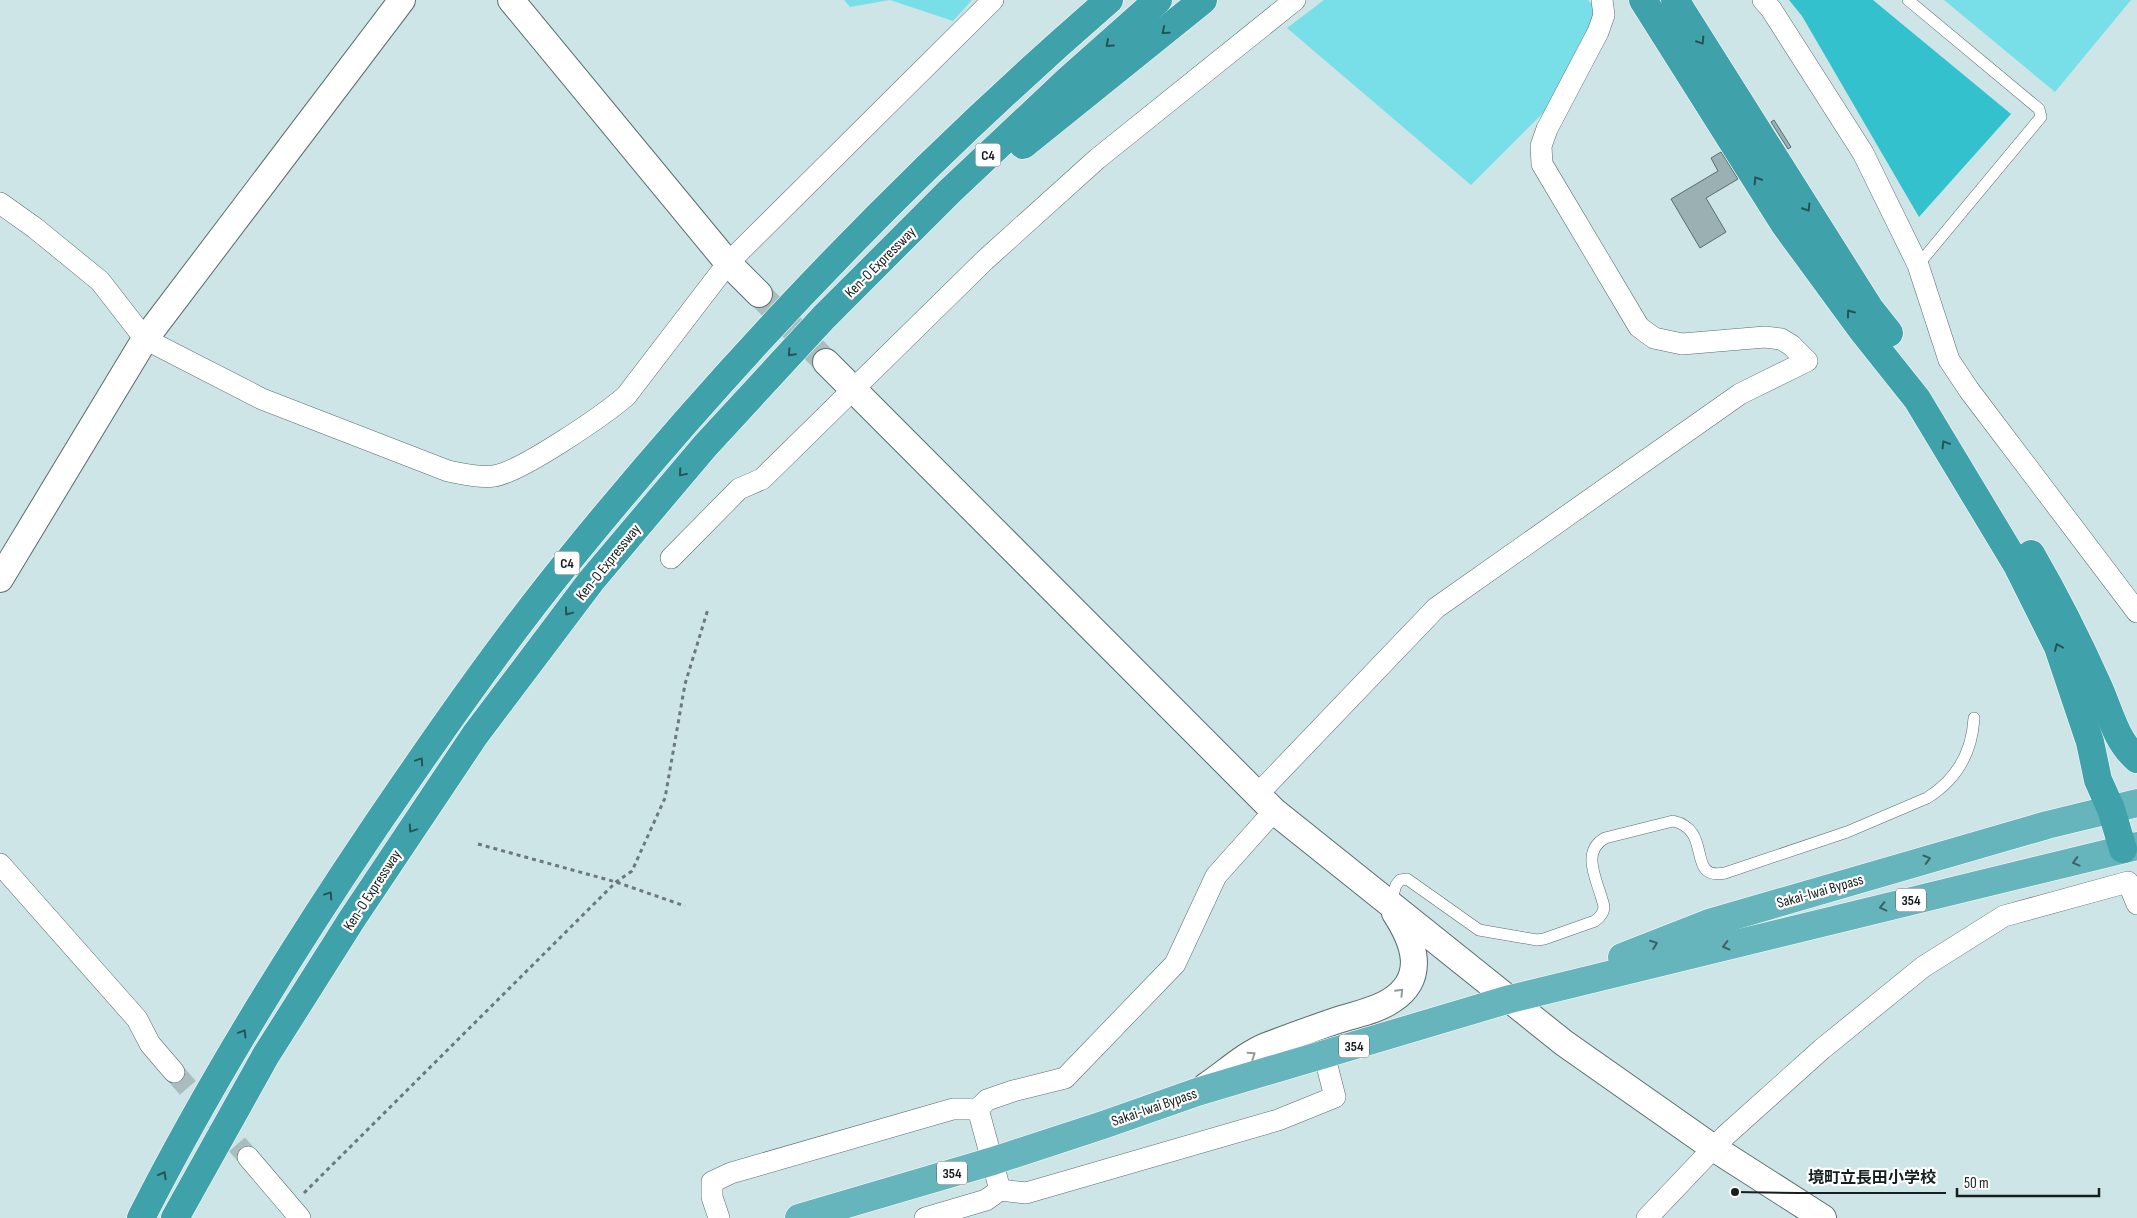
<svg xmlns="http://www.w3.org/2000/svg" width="2137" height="1218" font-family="'Sofia Sans Condensed','Noto Sans JP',sans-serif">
<rect width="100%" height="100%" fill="#cee5e7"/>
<g fill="#78dee8">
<path d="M844 0H972L953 21 890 0 850 7Z"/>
<path d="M1324 0H1588L1594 7 1592 31 1546 110 1471 185 1287 28Z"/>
<path d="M1944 0H2131L2055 92Z"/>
</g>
<path fill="#34c1ce" d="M1789 0H1873L2011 114 1919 217 1802 16Z"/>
<g fill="#9ab0b3" stroke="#586d6f">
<path d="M1774 120 1791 147 1788 149 1771 122Z"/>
<path d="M1721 152 1738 179 1706 198 1726 232 1700 248 1671 199 1718 171 1711 158Z"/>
</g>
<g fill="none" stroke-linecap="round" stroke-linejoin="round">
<path stroke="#a9bdbf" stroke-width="21" stroke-dasharray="21 11" stroke-linecap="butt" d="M174 1072 248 1157"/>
<path stroke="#a9bdbf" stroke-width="26" stroke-dasharray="26 13" stroke-linecap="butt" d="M759 294 826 362"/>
<defs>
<g id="service">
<path d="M1908 0 2039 109 2041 117 1918 265"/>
<path d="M1390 905 1396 885 1400 880 1407 879 1479 930 1537 940 1544 939 1595 921C1599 918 1603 914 1604 908 1604 904 1602 900 1601 896 1595 876 1582 851 1605 838L1673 821C1714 830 1685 881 1725 873L1847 832 1927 798C1956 780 1972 753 1974 718"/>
</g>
<g id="minor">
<path d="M1763 0 1771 9 1863 153 1918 265 1949 360 1969 390 2137 612"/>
<path d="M0 203 35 228 100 281 145 339 262 399 448 471C463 474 478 478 494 476 521 472 604 415 626 396L728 263 993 0"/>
<path d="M671 558 739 489 762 479 985 260 1097 159 1295 0"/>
<path d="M1256 796 1436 608 1740 394 1807 361 1791 345 1781 339 1765 337 1682 344 1654 338 1639 327 1542 164 1541 146 1547 129 1598 32 1604 15 1602 0"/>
<path d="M0 864 137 1019 150 1044 174 1072"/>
<path d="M248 1157 300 1218"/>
<path d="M1000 1190 1026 1193 1278 1120 1335 1097 1324 1054"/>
<path d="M719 1218 712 1197V1182L731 1173 953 1109H978"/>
<path d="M925 1218 986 1200 1000 1190 978 1109 987 1100 1013 1091 1065 1078 1175 964 1216 876 1274 811"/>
<path d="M1647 1218 1725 1136 1822 1049 1923 967 2004 916 2128 882 2137 904"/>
</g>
<g id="tertiary">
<path d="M511 0 728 263 759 294"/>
<path d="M826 362 1274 811 1564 1043 1712 1147 1823 1218"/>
<path d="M0 579 145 339 402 0"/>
<path d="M1206 1086C1224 1074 1246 1054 1266 1046 1290 1037 1314 1028 1338 1020 1356 1014 1376 1011 1392 1000 1427 977 1414 942 1395 913"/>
</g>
<g id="trunk">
<path d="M1622 957 1709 923 2047 825 2137 803"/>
<path d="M799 1218 993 1161 1103 1125 1197 1092 1510 999 2137 846"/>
</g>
<g id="motorway">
<path d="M1643 0 1785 225 1862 330 1917 399 2017 565 2058 647 2090 742 2098 780 2111 809 2123 849"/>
<path d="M1675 0 1870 309 1889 333"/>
<path d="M1023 145 1203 0"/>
<path d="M2031 554C2056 597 2079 643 2099 688 2110 713 2116 741 2137 759"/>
<path d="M141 1218C210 1082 290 953 375 827 437 736 500 645 569 560 733 358 913 170 1109 0"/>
<path d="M175 1218 266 1055 352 919 475 735 591 581 705 446 824 317 950 191 1068 80 1158 0"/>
</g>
</defs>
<use href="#service" stroke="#586c6f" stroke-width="12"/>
<use href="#minor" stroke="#586c6f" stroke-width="22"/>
<use href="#tertiary" stroke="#586c6f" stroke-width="28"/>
<use href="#trunk" stroke="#fff" stroke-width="29"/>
<use href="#motorway" stroke="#fff" stroke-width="29"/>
<g stroke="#6a797b" stroke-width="3" stroke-dasharray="4 4" stroke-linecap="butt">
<path d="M478 844 616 882 685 906"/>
<path d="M304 1193 616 882 632 871 665 798 685 684 708 609"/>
</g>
<use href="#service" stroke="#fff" stroke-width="11"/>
<use href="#minor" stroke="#fff" stroke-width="21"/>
<use href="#tertiary" stroke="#fff" stroke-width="26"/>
<use href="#trunk" stroke="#66b4bc" stroke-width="28"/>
<use href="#motorway" stroke="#3fa2ab" stroke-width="28"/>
</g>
<defs><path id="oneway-chevron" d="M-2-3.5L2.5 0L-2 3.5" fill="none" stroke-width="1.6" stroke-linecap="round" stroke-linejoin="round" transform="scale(1.25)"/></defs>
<g stroke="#265357">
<use href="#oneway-chevron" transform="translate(1165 31) rotate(141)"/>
<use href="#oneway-chevron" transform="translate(1701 41) rotate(57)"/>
<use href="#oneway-chevron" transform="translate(1109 44) rotate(138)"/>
<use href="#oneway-chevron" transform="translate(1757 180) rotate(-122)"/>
<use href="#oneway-chevron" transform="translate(1807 208) rotate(58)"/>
<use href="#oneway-chevron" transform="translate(1850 313) rotate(-126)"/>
<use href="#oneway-chevron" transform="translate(791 353) rotate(133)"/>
<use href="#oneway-chevron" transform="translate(1945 444) rotate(-121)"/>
<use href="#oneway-chevron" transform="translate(682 473) rotate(130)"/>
<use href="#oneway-chevron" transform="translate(568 612) rotate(127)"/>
<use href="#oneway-chevron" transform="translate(2058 647) rotate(-113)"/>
<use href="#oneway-chevron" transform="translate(420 761) rotate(-56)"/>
<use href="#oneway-chevron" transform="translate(412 829) rotate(124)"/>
<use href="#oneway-chevron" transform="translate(329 895) rotate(-56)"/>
<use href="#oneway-chevron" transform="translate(243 1033) rotate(-59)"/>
<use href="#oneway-chevron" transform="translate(163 1175) rotate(-61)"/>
</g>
<g stroke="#3a6266">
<use href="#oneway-chevron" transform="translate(1927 859) rotate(-16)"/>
<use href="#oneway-chevron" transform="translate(2076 862) rotate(165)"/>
<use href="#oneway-chevron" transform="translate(1883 907) rotate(167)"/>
<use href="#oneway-chevron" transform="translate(1654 944) rotate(-21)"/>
<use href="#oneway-chevron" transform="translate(1726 946) rotate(166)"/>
</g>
<g stroke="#969a9a">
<use href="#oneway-chevron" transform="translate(1400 992) rotate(-46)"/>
<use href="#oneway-chevron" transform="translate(1252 1055) rotate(-34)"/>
</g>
<g text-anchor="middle" stroke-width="4.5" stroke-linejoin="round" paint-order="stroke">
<g fill="#fff" stroke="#5c6262" stroke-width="1">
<rect x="975.5" y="143.5" width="25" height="23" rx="4"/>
<rect x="554.5" y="551.5" width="25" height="23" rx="4"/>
<rect x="1896" y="888.5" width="30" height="23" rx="4"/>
<rect x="1339" y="1034.5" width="30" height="23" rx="4"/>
<rect x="937" y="1161.5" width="30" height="23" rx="4"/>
</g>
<g font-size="14" font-weight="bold" fill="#161e1f">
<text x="988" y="160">C4</text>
<text x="567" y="568">C4</text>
<text x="1911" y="905">354</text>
<text x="1354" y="1051">354</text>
<text x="952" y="1178">354</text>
</g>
<g font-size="15" fill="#161e1f" stroke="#fff">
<text transform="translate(880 262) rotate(-45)" y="5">Ken-O Expressway</text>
<text transform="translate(608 562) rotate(-51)" y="5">Ken-O Expressway</text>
<text transform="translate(372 890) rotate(-57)" y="5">Ken-O Expressway</text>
<text transform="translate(1820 891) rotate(-16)" y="5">Sakai-Iwai Bypass</text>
<text transform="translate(1154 1107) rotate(-19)" y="5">Sakai-Iwai Bypass</text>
</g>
</g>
<path fill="none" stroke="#161e1f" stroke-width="2" d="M1735 1192L1798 1193H1946"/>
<circle fill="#161e1f" stroke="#fff" stroke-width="2" cx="1735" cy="1192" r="5"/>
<g font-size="16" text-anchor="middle" font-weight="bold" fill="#161e1f" stroke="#fff" stroke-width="4.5" stroke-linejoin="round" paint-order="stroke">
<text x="1872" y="1183">境町立長田小学校</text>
</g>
<path d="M1957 1188v8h142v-8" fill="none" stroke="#161e1f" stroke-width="2.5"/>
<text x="1964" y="1188" font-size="15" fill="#161e1f" stroke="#ffffff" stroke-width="4" paint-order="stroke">50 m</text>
</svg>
